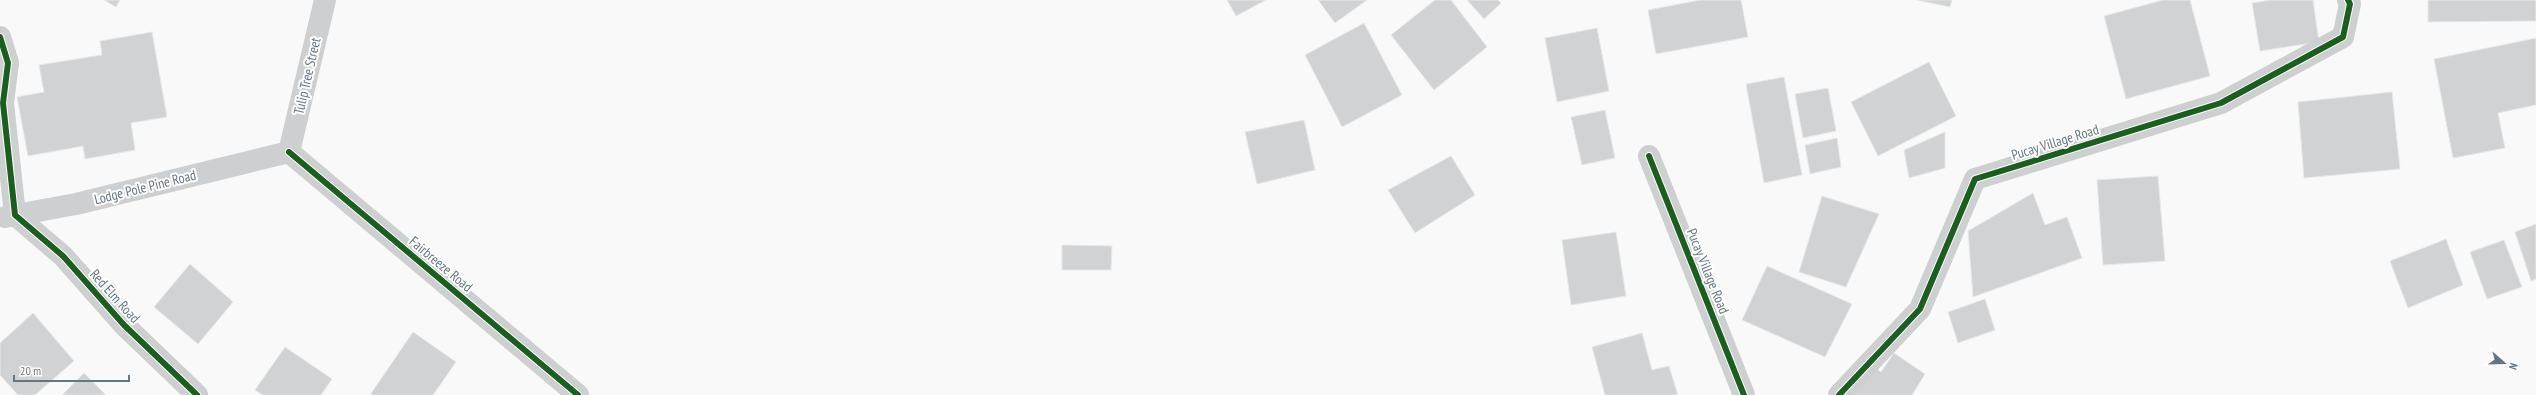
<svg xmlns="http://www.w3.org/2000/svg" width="2536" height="395" font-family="'PT Sans Narrow',sans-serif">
<rect width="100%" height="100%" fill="#f9f9f9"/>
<g fill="#d0d2d3" stroke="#e8e8e8">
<path d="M104 0H120L116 7Z"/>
<path d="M1227 0H1266L1236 16Z"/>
<path d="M1318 0H1367L1335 23Z"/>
<path d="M1435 0H1451L1487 47 1434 90 1391 35Z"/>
<path d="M1467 0H1498L1501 3 1484 19Z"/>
<path d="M1700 0H1741L1748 37 1656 54 1648 10Z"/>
<path d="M1917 0H1952L1950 7Z"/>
<path d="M2163 0H2190L2210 76 2126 99 2104 16Z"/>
<path d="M2271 0H2313L2319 42 2260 51 2252 3Z"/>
<path d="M2428 0H2536V21L2428 22Z"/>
<path d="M1364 23 1402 95 1342 127 1305 55Z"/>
<path d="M1597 28 1609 91 1557 102 1545 38Z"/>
<path d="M152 32 167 117 131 123 135 150 85 159 83 146 28 156 17 97 44 92 39 65 102 55 100 41Z"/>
<path d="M2536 38V105L2498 113 2505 148 2453 158 2434 59Z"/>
<path d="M1929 62 1956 116 1878 156 1851 102Z"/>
<path d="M1784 77 1802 175 1764 183 1746 84Z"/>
<path d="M1828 88 1836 131 1803 138 1795 94Z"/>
<path d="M2392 92 2400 169 2304 178 2298 102Z"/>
<path d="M1605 110 1615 158 1582 165 1571 117Z"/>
<path d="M1304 120 1315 170 1257 184 1245 132Z"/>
<path d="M1945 132V168L1909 178 1904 150Z"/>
<path d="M1837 138 1841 167 1810 174 1805 145Z"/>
<path d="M1451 156 1475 195 1415 233 1388 190Z"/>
<path d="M2158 176 2165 261 2103 265 2097 180Z"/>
<path d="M2033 193 2045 225 2067 217 2082 258 1973 297 1968 231Z"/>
<path d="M1822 196 1879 214 1846 287 1799 272Z"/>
<path d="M2536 224V279L2531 281 2515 232Z"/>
<path d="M1616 232 1626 296 1571 305 1562 240Z"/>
<path d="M2446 239 2463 285 2408 308 2390 261Z"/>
<path d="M2504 240 2522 287 2487 299 2470 252Z"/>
<path d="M1062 245 1112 246 1111 270H1062Z"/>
<path d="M190 264 233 302 198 344 154 307Z"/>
<path d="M1767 266 1852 304 1825 357 1742 320Z"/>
<path d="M1985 299 1995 330 1958 343 1948 312Z"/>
<path d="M33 313 74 361 35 395H18L0 375V343Z"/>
<path d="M413 332 456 362 433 395H370Z"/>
<path d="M1642 333 1652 370 1669 366 1678 395H1605L1592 347Z"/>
<path d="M285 347 332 379 321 395H263L255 390Z"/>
<path d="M1894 353 1925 374 1912 395H1848L1870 364 1881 372Z"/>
<path d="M84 373 106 395H62Z"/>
</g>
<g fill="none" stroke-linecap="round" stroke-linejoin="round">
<g stroke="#cecfd0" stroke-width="22">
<path d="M0 37 8 63 3 103 15 215 63 256 124 325 197 395"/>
<path d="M289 152 578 395"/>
<path d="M289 152 325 0"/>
<path d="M1649 156 1744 395"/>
<path d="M5 217 76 204 289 152"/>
<path d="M1839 395 1920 309 1975 179 2221 103 2343 37 2350 4 2348 0"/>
</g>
<defs>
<g id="cycleway">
<path d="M0 37 8 63 3 103 15 215 63 256 124 325 197 395"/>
<path d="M289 152 578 395"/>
<path d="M1649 156 1744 395"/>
<path d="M1839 395 1920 309 1975 179 2221 103 2343 37 2350 4 2348 0"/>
</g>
</defs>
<use href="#cycleway" stroke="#fff" stroke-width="8"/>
<use href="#cycleway" stroke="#1b5e20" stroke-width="6"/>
</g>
<g text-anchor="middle" stroke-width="4" stroke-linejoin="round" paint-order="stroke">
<g font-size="14" fill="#657683" stroke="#fff">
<text transform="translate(307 76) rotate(-77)" y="5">Tulip Tree Street</text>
<text transform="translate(2055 142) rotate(-17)" y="5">Pucay Village Road</text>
<text transform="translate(145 187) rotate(-14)" y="5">Lodge Pole Pine Road</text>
<text transform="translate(441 264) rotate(40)" y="5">Fairbreeze Road</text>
<text transform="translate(1708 271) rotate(68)" y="5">Pucay Village Road</text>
<text transform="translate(115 296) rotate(48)" y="5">Red Elm Road</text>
</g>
</g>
<g transform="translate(2504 363) rotate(110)" stroke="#ffffff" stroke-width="3" paint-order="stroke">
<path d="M0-3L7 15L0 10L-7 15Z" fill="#657683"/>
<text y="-6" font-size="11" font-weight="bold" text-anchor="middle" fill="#657683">N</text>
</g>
<path d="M14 375v6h115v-6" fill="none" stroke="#657683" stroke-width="2"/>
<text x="20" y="375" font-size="12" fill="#657683" stroke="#ffffff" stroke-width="3" paint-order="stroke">20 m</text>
</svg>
